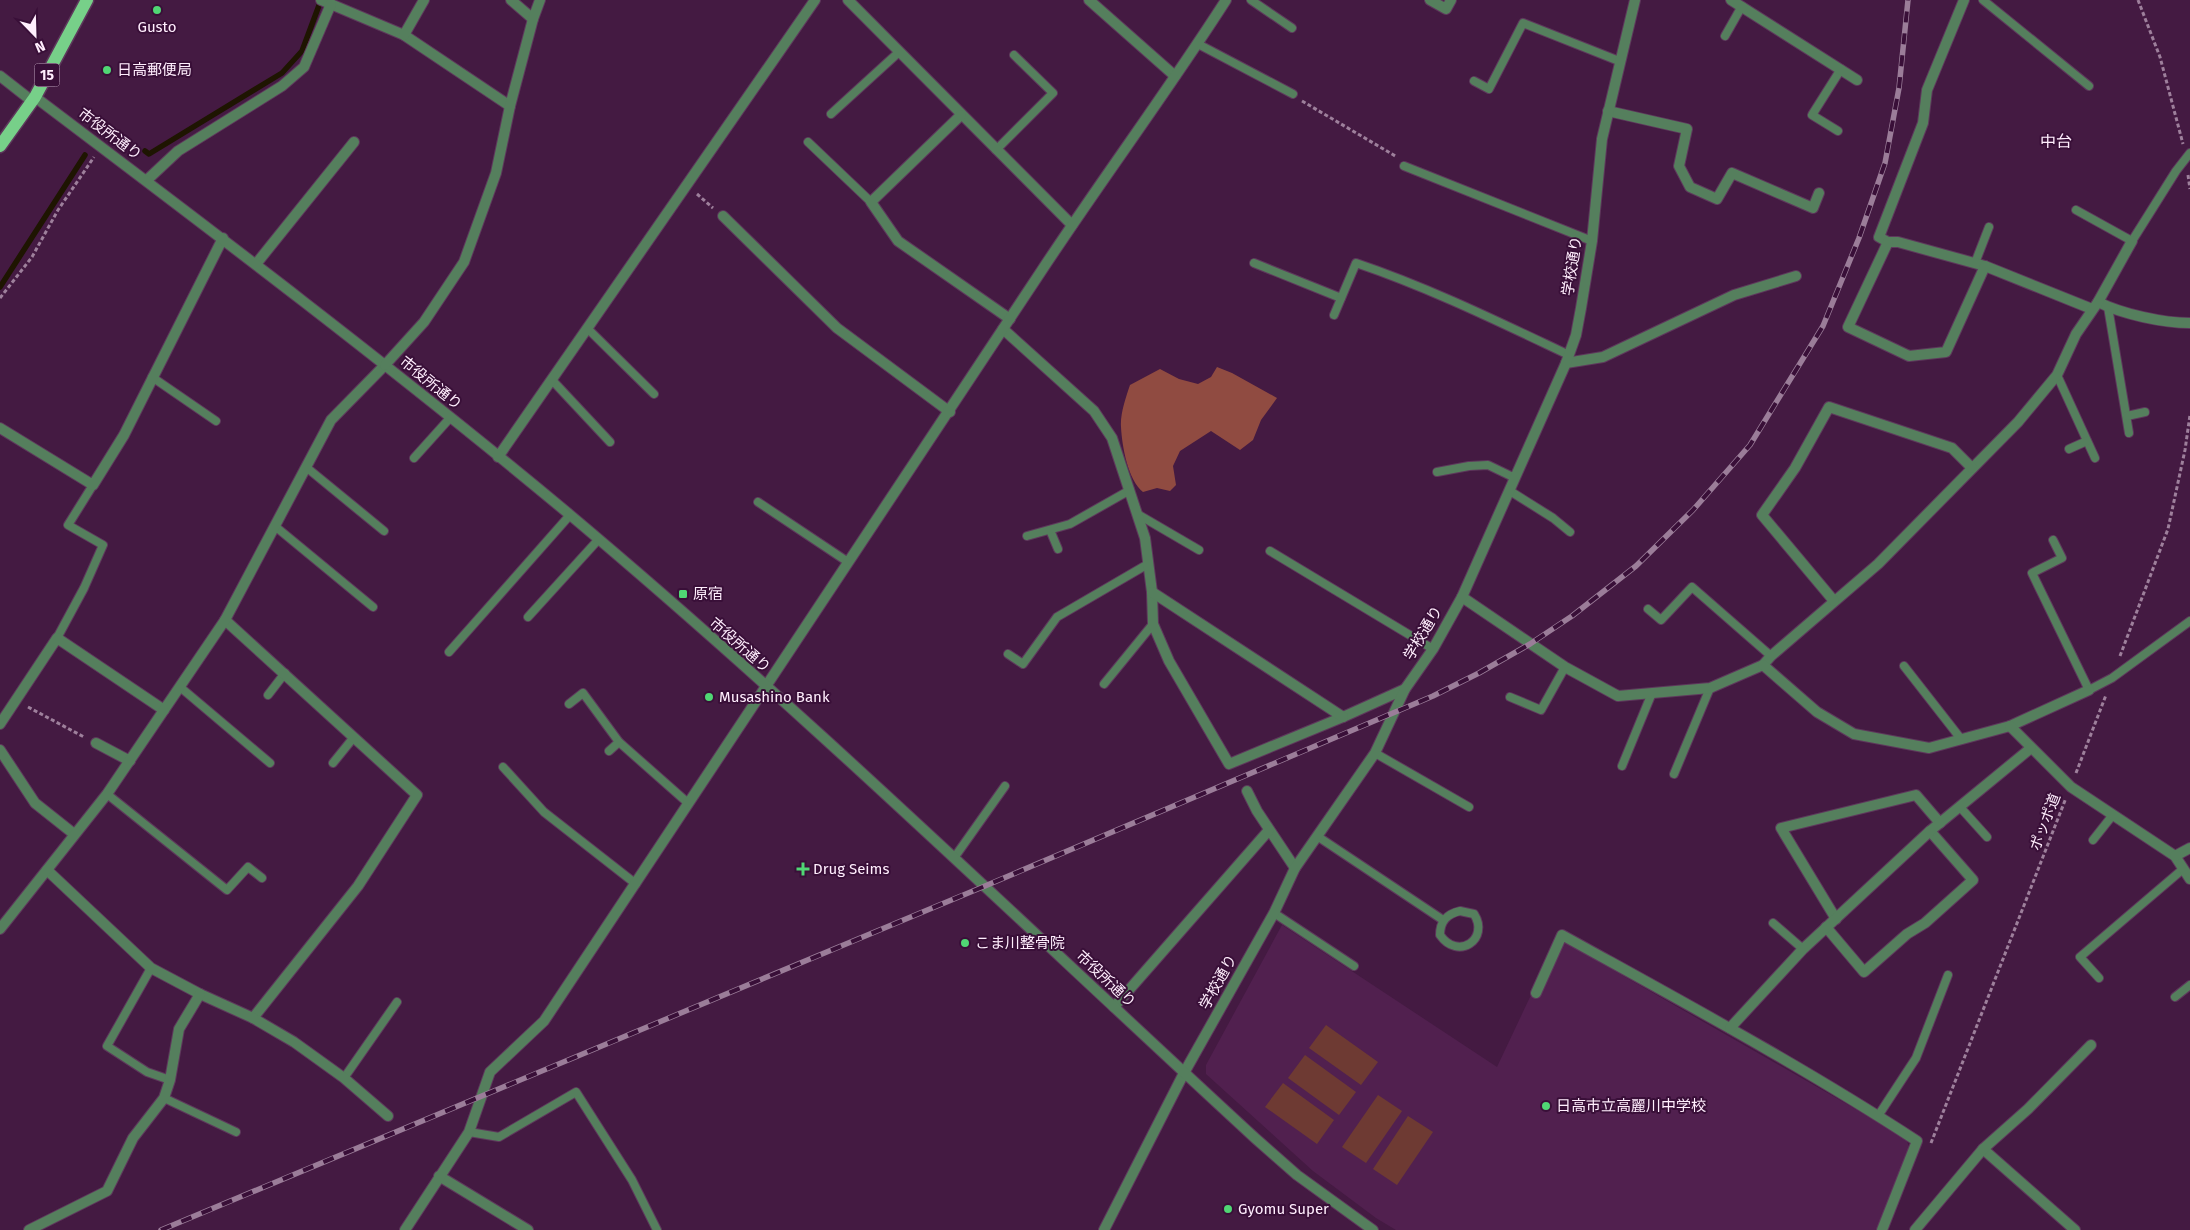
<svg xmlns="http://www.w3.org/2000/svg" width="2190" height="1230" font-family="'Fira Sans','Noto Sans JP',sans-serif">
<rect width="100%" height="100%" fill="#441a42"/>
<path fill="#51204f" d="M1282 925 1497 1067 1531 995 1539 998 1561 945 1566 943 1906 1138 1909 1147 1877 1230H1396L1376 1218 1313 1171 1206 1074V1065Z"/>
<g fill="#6e3a33">
<path d="M1326 1025 1378 1062 1361 1085 1309 1048Z"/>
<path d="M1305 1055 1356 1092 1339 1115 1288 1078Z"/>
<path d="M1283 1083 1334 1120 1317 1144 1265 1107Z"/>
<path d="M1378 1095 1402 1111 1366 1163 1342 1147Z"/>
<path d="M1408 1116 1433 1132 1397 1185 1373 1169Z"/>
</g>
<path fill="#904b41" d="M1217 367 1232 373 1277 398 1261 420 1253 440 1240 450 1211 431 1180 451 1173 466 1176 485 1170 491 1157 488 1143 492C1128 480 1122 446 1121 427 1120 414 1126 397 1130 385L1160 369 1179 379 1198 384 1211 377Z"/>
<g fill="none" stroke-linecap="round" stroke-linejoin="round">
<g stroke="#1e1501" stroke-width="5.5">
<path d="M145 151 149 154 282 73 302 51 321 0"/>
<path d="M0 287 85 155"/>
</g>
<defs>
<g id="service">
<path d="M1251 0 1292 28"/>
<path d="M1983 0 2089 86"/>
<path d="M1725 36 1742 6"/>
<path d="M1198 44 1293 94"/>
<path d="M1474 81 1489 89 1523 23 1619 61"/>
<path d="M831 114 899 52"/>
<path d="M1838 131 1812 115 1841 69"/>
<path d="M808 142 871 202"/>
<path d="M996 150 1053 93 1014 55"/>
<path d="M1404 166 1592 241"/>
<path d="M2076 210 2132 241 2176 171 2190 153"/>
<path d="M1254 263 1341 298"/>
<path d="M1975 263 1989 227"/>
<path d="M2108 307 2129 433"/>
<path d="M1334 315 1356 263C1430 288 1499 322 1569 355"/>
<path d="M588 329 654 394"/>
<path d="M2057 375 2095 458"/>
<path d="M152 377 216 421"/>
<path d="M552 380 610 442"/>
<path d="M2127 416 2145 412"/>
<path d="M2069 449 2087 441"/>
<path d="M414 458 450 418"/>
<path d="M306 467 384 531"/>
<path d="M1437 472 1469 466 1488 465 1515 478"/>
<path d="M1510 491 1553 518 1570 532"/>
<path d="M758 502 848 562"/>
<path d="M1139 515 1199 550"/>
<path d="M276 527 373 607"/>
<path d="M1050 530 1058 549"/>
<path d="M1027 536 1070 524 1130 490"/>
<path d="M2053 540 2062 558 2032 573 2089 690 2112 678 2190 621"/>
<path d="M1270 551 1433 649"/>
<path d="M1648 609 1661 620 1692 587 1771 656"/>
<path d="M528 617 598 540"/>
<path d="M57 638 84 588 103 545 68 525 93 485"/>
<path d="M449 652 570 515"/>
<path d="M1008 654 1023 664 1057 617 1148 564"/>
<path d="M1904 666 1961 739"/>
<path d="M1104 684 1153 624"/>
<path d="M180 687 270 763"/>
<path d="M268 695 285 673"/>
<path d="M1510 697 1541 710 1565 667"/>
<path d="M569 704 583 693 619 742 688 803"/>
<path d="M609 751 619 742"/>
<path d="M1375 753 1469 807"/>
<path d="M333 763 354 737"/>
<path d="M1622 766 1652 693"/>
<path d="M503 767 544 812 636 884"/>
<path d="M1674 774 1710 688"/>
<path d="M107 794 227 890 248 867 262 878"/>
<path d="M1960 807 1987 837"/>
<path d="M1317 836 1443 920"/>
<path d="M2093 840 2112 816"/>
<path d="M954 858 1005 786"/>
<path d="M1460 911 1474 914C1490 939 1458 961 1440 935 1440 921 1447 914 1460 911Z"/>
<path d="M1274 913 1354 966"/>
<path d="M1773 923 1803 949"/>
<path d="M151 968 107 1046 147 1072 170 1080"/>
<path d="M2099 978 2080 957 2183 869"/>
<path d="M2175 997 2190 985"/>
<path d="M344 1078 397 1002"/>
<path d="M164 1098 236 1132"/>
<path d="M1878 1116 1916 1058 1948 975"/>
<path d="M469 1132 499 1137 576 1092 632 1180 657 1230"/>
</g>
<g id="minor">
<path d="M321 0 404 35 510 106"/>
<path d="M511 0 533 19"/>
<path d="M848 0 1072 225"/>
<path d="M1089 0 1175 76"/>
<path d="M1430 0 1446 9 1451 0"/>
<path d="M1731 0 1857 80"/>
<path d="M1964 0 1927 90 1923 123 1879 237 1888 242H1898L1985 266 2092 309"/>
<path d="M404 35 424 0"/>
<path d="M0 76 32 101"/>
<path d="M1608 111 1687 129 1679 166 1690 187 1717 199 1732 173 1813 208 1819 193"/>
<path d="M961 115 871 202 898 241 1010 319"/>
<path d="M147 180 178 151 282 86 304 67 331 4"/>
<path d="M723 216 837 328 950 412"/>
<path d="M1888 242 1848 327 1909 356 1946 352 1985 266"/>
<path d="M256 264 354 142"/>
<path d="M2098 302C2122 314 2163 323 2190 323"/>
<path d="M1003 329 1094 411 1112 438 1145 538 1152 592 1153 624 1169 661 1229 764 1343 717 1405 689"/>
<path d="M1566 363 1603 357 1734 295 1796 276"/>
<path d="M0 428 93 485 124 435 223 238"/>
<path d="M498 457 815 0"/>
<path d="M1152 592 1343 717"/>
<path d="M1462 597 1565 667 1618 696 1710 688 1763 665 1771 656 1878 564 2018 422 2057 375 2076 334 2098 302 2132 241"/>
<path d="M1834 601 1762 515 1795 468 1829 407 1952 448 1972 468"/>
<path d="M225 620 417 795 358 886 253 1018"/>
<path d="M1763 665 1817 712 1854 734 1929 748 2010 726 2089 690"/>
<path d="M0 724 57 638 164 710"/>
<path d="M2010 726 2071 787 2175 856 2190 879"/>
<path d="M96 743 130 761"/>
<path d="M0 750 35 803 74 834"/>
<path d="M1247 791 1257 811 1295 868"/>
<path d="M2175 856 2190 848"/>
<path d="M47 870 151 968 200 994 253 1018 294 1042 344 1078 388 1116"/>
<path d="M1836 919 1781 828 1916 795 1940 823"/>
<path d="M1826 927 1864 972 1907 934 1925 923 1973 880 1930 831"/>
<path d="M0 929 107 794 225 620 331 420 385 365"/>
<path d="M1536 993 1562 935C1681 1001 1802 1066 1917 1141L1882 1230"/>
<path d="M1114 1007 1269 830"/>
<path d="M1730 1028 1803 949 1930 831 2031 748"/>
<path d="M1983 1149 2075 1230"/>
<path d="M439 1176 528 1230"/>
<path d="M29 1230 107 1191 133 1138 164 1098 170 1080 179 1029 200 994"/>
<path d="M405 1230 469 1132 490 1072 544 1021C711 772 876 521 1042 270 1102 179 1167 92 1226 0"/>
<path d="M1104 1230 1184 1073 1274 913 1295 868 1375 753 1405 689 1433 649 1462 597 1566 363 1576 335 1581 308 1592 241 1602 139 1635 0"/>
<path d="M1915 1230 1983 1149 2028 1109 2091 1045"/>
</g>
<g id="tertiary">
<path d="M35 97C215 233 395 369 569 514 806 713 1028 929 1255 1138L1297 1175 1373 1230"/>
<path d="M385 365 424 322 464 262 496 173 510 106 533 19 540 0"/>
</g>
<path id="primary" d="M0 146 35 97 87 0"/>
</defs>
<use href="#service" stroke="#5e385c" stroke-width="10"/>
<use href="#minor" stroke="#5e385c" stroke-width="12"/>
<use href="#tertiary" stroke="#5e385c" stroke-width="12"/>
<use href="#primary" stroke="#5e385c" stroke-width="15"/>
<g stroke="#9e809c" stroke-width="3" stroke-dasharray="4 2.5" stroke-linecap="butt">
<path d="M2138 0 2160 57 2183 144"/>
<path d="M1302 101 1397 157"/>
<path d="M2188 175 2190 189"/>
<path d="M697 194 713 208"/>
<path d="M0 298 32 257 58 210 94 157"/>
<path d="M2120 656 2168 529 2185 450 2190 415"/>
<path d="M28 707 84 737"/>
<path d="M2076 773 2106 695"/>
<path d="M1931 1143 2066 798"/>
</g>
<use href="#service" stroke="#557f5d" stroke-width="8"/>
<use href="#minor" stroke="#557f5d" stroke-width="10"/>
<use href="#tertiary" stroke="#557f5d" stroke-width="10"/>
<use href="#primary" stroke="#77d089" stroke-width="12"/>
<defs>
<path id="rail" d="M161 1230 985 886 1433 696 1479 673 1530 644 1572 616 1636 566 1693 510 1750 445 1823 326 1859 238 1885 163 1899 88 1908 0"/>
</defs>
<use href="#rail" stroke="#9b7d99" stroke-width="5.5"/>
<use href="#rail" stroke="#390f38" stroke-width="4" stroke-dasharray="11" stroke-linecap="butt"/>
</g>
<g fill="#50d674" stroke="#390f38" stroke-width="2">
<circle cx="157" cy="10" r="5"/>
<circle cx="107" cy="70" r="5"/>
<rect x="678" y="589" width="10" height="10" rx="2.5"/>
<circle cx="709" cy="697" r="5"/>
<path d="M800.5 861.5h5v5h5v5h-5v5h-5v-5h-5v-5h5z"/>
<circle cx="965" cy="943" r="5"/>
<circle cx="1546" cy="1106" r="5"/>
<circle cx="1228" cy="1209" r="5"/>
</g>
<g text-anchor="middle" stroke-width="4" stroke-linejoin="round" paint-order="stroke">
<rect fill="#390f38" stroke="#c4abc2" stroke-width="1" x="34.5" y="63.5" width="25" height="23" rx="4"/>
<g font-size="14" font-weight="bold" fill="#ffeefd">
<text x="47" y="80">15</text>
</g>
<g font-size="15" fill="#ffeefd" stroke="#390f38" text-anchor="start">
<text x="157" y="32" text-anchor="middle">Gusto</text>
<text x="117" y="75">日高郵便局</text>
<text x="693" y="599">原宿</text>
<text x="719" y="702">Musashino Bank</text>
<text x="813" y="874">Drug Seims</text>
<text x="975" y="948">こま川整骨院</text>
<text x="1556" y="1111">日高市立高麗川中学校</text>
<text x="1238" y="1214">Gyomu Super</text>
</g>
<g font-size="15" fill="#ffeefd" stroke="#390f38">
<text transform="translate(110 134) rotate(37)" y="5">市役所通り</text>
<text transform="translate(1572 266) rotate(-81)" y="5">学校通り</text>
<text transform="translate(431 383) rotate(39)" y="5">市役所通り</text>
<text transform="translate(1423 633) rotate(-59)" y="5">学校通り</text>
<text transform="translate(740 645) rotate(41)" y="5">市役所通り</text>
<text transform="translate(2045 822) rotate(-69)" y="5">ポッポ道</text>
<text transform="translate(1106 979) rotate(43)" y="5">市役所通り</text>
<text transform="translate(1218 982) rotate(-61)" y="5">学校通り</text>
</g>
<g font-size="16" fill="#ffeefd" stroke="#390f38">
<text x="2056" y="147">中台</text>
</g>
</g>
<g transform="translate(35 35) rotate(157)" stroke="#390f38" stroke-width="4" paint-order="stroke">
<path d="M0-4L9 19L0 12L-9 19Z" fill="#ffeefd"/>
<text y="-8" font-size="14" font-weight="bold" text-anchor="middle" fill="#ffeefd">N</text>
</g>
</svg>
